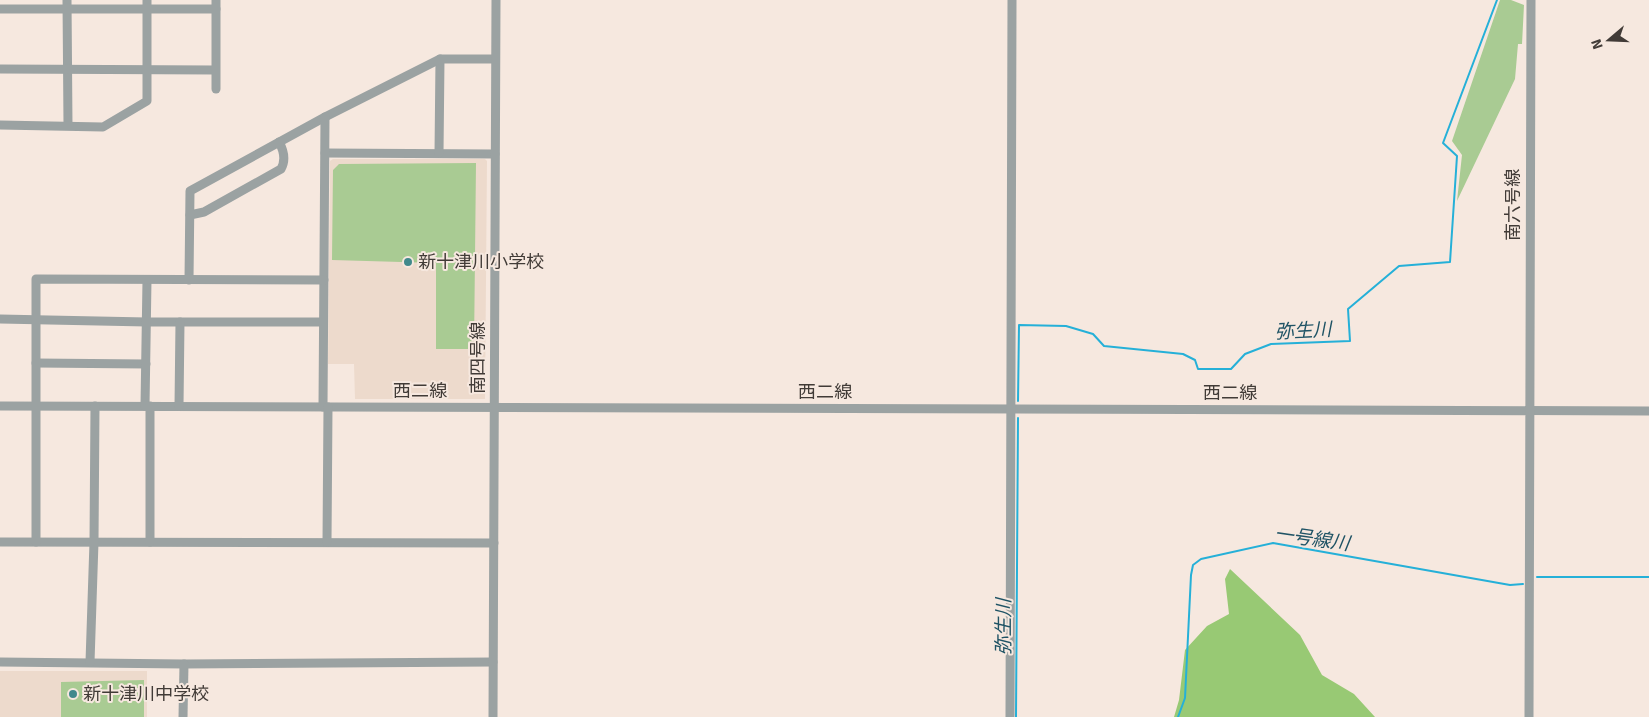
<svg xmlns="http://www.w3.org/2000/svg" width="1649" height="717" font-family="Signika,'Noto Sans JP',sans-serif">
<rect width="100%" height="100%" fill="#f6e8df"/>
<g fill="#eddacc">
<path d="M333 159H485L487 161 485 399H355L354 364H328L330 161Z"/>
<rect x="0" y="671" width="147" height="46"/>
</g>
<g fill="#a9cb93">
<path d="M1500 0H1511L1524 5 1522 44H1518L1515 79 1457 201 1462 155 1452 141Z"/>
<path d="M476 163 474 349H436V263L332 260 333 170 339 164Z"/>
<path d="M144 680V717H61V682Z"/>
</g>
<path fill="#98c974" d="M1230 569 1300 635 1322 675 1354 694 1375 717H1174L1179 700 1185 650 1207 626 1229 614 1225 579Z"/>
<g fill="none" stroke-linecap="round" stroke-linejoin="round">
<g stroke="#25b0d8" stroke-width="2">
<path d="M1018 401 1019 325 1066 326 1093 334 1104 346 1183 354 1195 360 1198 369H1231L1245 354 1271 344 1350 341 1348 309 1399 266 1450 262 1457 156 1443 143 1497 0"/>
<path d="M1537 577H1649"/>
<path d="M1016 717 1018 418"/>
<path d="M1178 717 1185 698 1191 575 1193 565 1201 559 1273 543 1510 585 1523 584"/>
</g>
<g stroke="#9ba2a2" stroke-width="9">
<path d="M67 0 68 125"/>
<path d="M0 9H216"/>
<path d="M0 69 215 70"/>
<path d="M216 89V0"/>
<path d="M0 125 103 127 147 101V0"/>
<path d="M325 153 495 154"/>
<path d="M439 153 440 59"/>
<path d="M190 215 204 212 281 169C286 160 284 151 279 142"/>
<path d="M189 280 190 191 325 117 440 59H495"/>
<path d="M0 319 147 322H322"/>
<path d="M36 363 146 364"/>
<path d="M0 406 1649 411"/>
<path d="M145 406 147 280"/>
<path d="M179 406 180 322"/>
<path d="M323 407 325 117"/>
<path d="M0 542 494 543"/>
<path d="M36 542V279L324 280"/>
<path d="M150 542V406"/>
<path d="M327 542 328 407"/>
<path d="M0 662 184 664 493 662"/>
<path d="M90 662 94 542 95 406"/>
<path d="M183 717 184 664"/>
<path d="M493 717 496 0"/>
<path d="M1010 717 1012 0"/>
<path d="M1529 717 1531 0"/>
</g>
</g>
<g fill="#41898c" stroke="#f6e8df" stroke-width="2">
<circle cx="408" cy="262" r="5"/>
<circle cx="73" cy="694" r="5"/>
</g>
<g text-anchor="middle" stroke-width="4" stroke-linejoin="round" paint-order="stroke">
<g font-size="18" fill="#413b37" stroke="#f6e8df">
<text transform="translate(1513 205) rotate(-90)" y="6">南六号線</text>
<text transform="translate(478 358) rotate(-90)" y="6">南四号線</text>
<text x="420" y="397">西二線</text>
<text x="825" y="398">西二線</text>
<text x="1230" y="399">西二線</text>
</g>
<g font-size="18" fill="#413b37" stroke="#f6e8df" text-anchor="start">
<text x="418" y="268">新十津川小学校</text>
<text x="83" y="700">新十津川中学校</text>
</g>
<g font-size="19" font-style="italic" fill="#1f5365" stroke="#f6e8df">
<text transform="translate(1303 330) rotate(-3)" y="7">弥生川</text>
<text transform="translate(1312 538) rotate(8)" y="7">一号線川</text>
<text transform="translate(1003 627) rotate(-90)" y="7">弥生川</text>
</g>
</g>
<g transform="translate(1609 40) rotate(251)" stroke="#f6e8df" stroke-width="4" paint-order="stroke">
<path d="M0-4L9 19L0 12L-9 19Z" fill="#413b37"/>
<text y="-8" font-size="14" font-weight="bold" text-anchor="middle" fill="#413b37">N</text>
</g>
</svg>
